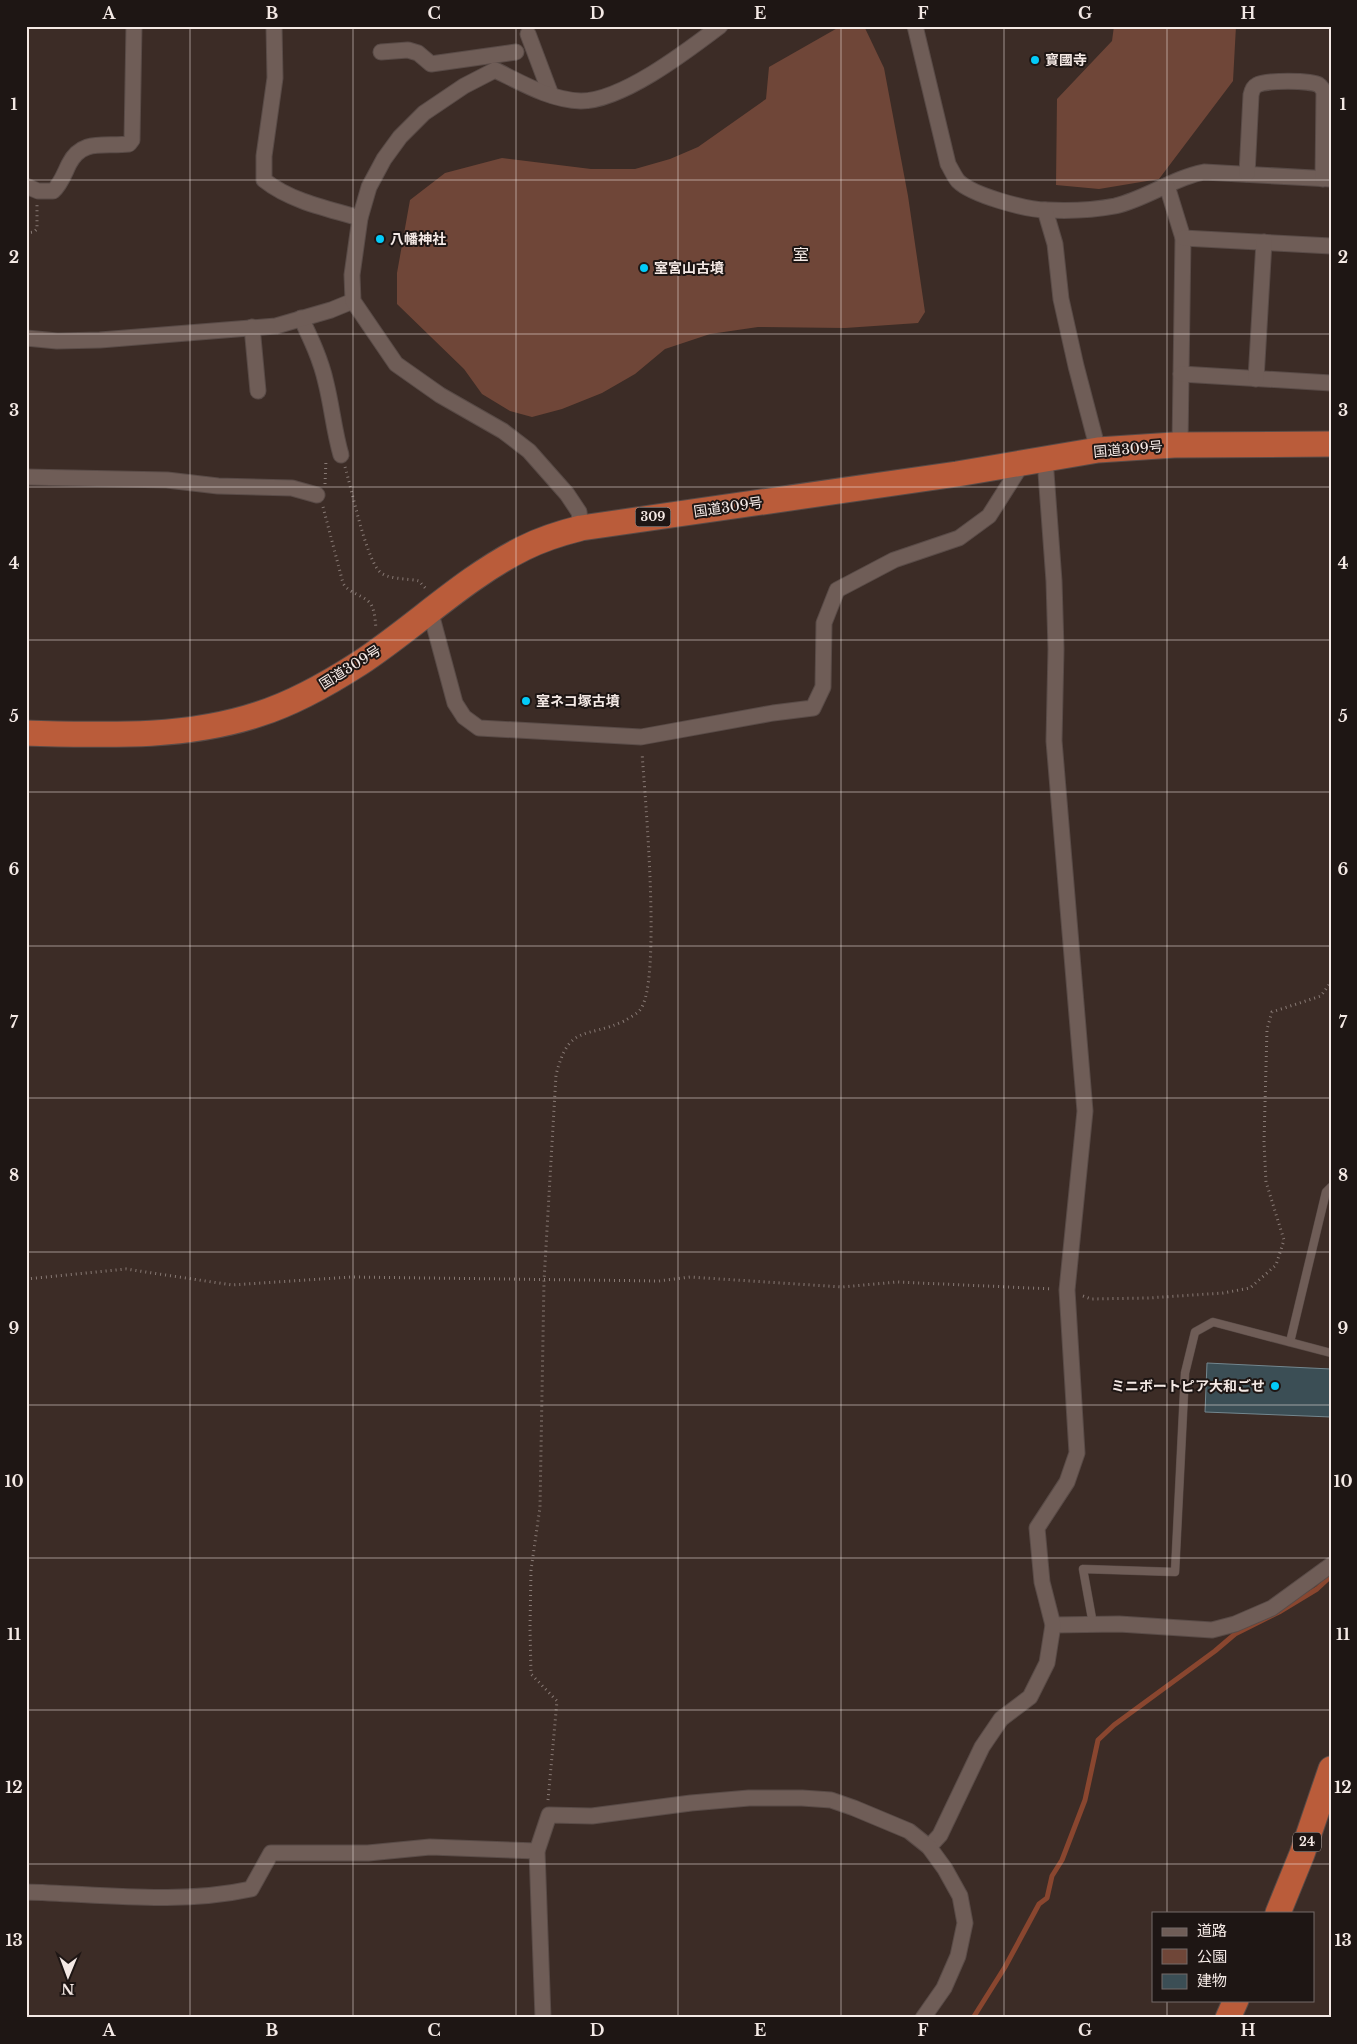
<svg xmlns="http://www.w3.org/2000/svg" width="1357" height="2044" font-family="'Libre Baskerville','Noto Sans JP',serif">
<rect width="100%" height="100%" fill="#3c2c26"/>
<g fill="#6f4638">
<path d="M841 26H864L884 68 908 196 925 312 918 323 845 328 758 327 710 334 665 349 635 374 602 393 562 409 532 417 510 411 482 394 464 369 397 304V273L410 200 445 173 502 158 591 169H635L670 159 698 147 766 99 769 67Z"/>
<path d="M1114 26H1236L1233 81 1159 179 1099 189 1056 185 1057 99 1112 41Z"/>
</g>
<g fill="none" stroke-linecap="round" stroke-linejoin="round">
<path stroke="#89462f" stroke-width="5" d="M973 2018 1005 1967 1039 1904 1047 1898 1052 1876 1062 1860 1085 1800 1098 1740 1114 1725 1215 1651 1235 1634 1279 1612 1317 1589 1331 1576"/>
</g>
<path fill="#3b4e55" stroke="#73878f" d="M1207 1363 1331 1369V1417L1205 1412Z"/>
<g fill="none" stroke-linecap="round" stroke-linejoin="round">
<defs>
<g id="service">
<path d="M1290 1342 1326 1192 1331 1187"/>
<path d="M1093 1624 1083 1569 1175 1572 1185 1373 1195 1332 1213 1322 1331 1353"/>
</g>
<g id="minor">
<path d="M274 26 275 78 264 156V180C290 201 328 209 360 218"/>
<path d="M915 26 948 164C951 169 954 176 958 181 972 195 1026 210 1047 210 1068 211 1094 210 1115 206 1146 199 1173 178 1204 172L1331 179"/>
<path d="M528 34 551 95"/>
<path d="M381 52 408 50 418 53 431 64 516 52"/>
<path d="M1247 174 1251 95C1252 90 1253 87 1257 85 1265 80 1311 80 1319 85 1321 86 1322 89 1324 91L1323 179"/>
<path d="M26 186 38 191H53C61 184 64 174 69 164 82 138 105 147 129 144L132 140 134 26"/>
<path d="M1167 186 1183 238 1180 445"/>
<path d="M1045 210 1055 244 1061 299 1076 366 1098 450"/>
<path d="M1183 238 1331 246"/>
<path d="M301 318C311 339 321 360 326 383 332 407 334 431 341 455"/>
<path d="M252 327 258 391"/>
<path d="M26 338 57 341 100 340 276 326 331 310 353 301"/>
<path d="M1181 374 1331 383"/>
<path d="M1256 379 1264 242"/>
<path d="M26 477 167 480 218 486 292 488 317 495"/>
<path d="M581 528 579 512 567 494 529 451 503 431 440 395 396 364 353 301 352 275 360 218 369 187 384 159 400 137 424 113 464 86 495 70C522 83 550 100 581 101 622 101 687 51 720 26"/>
<path d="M430 610 455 703 464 717 479 728 641 737 773 713 813 708 823 687 824 623 837 590 894 560 959 538 989 516 1022 464"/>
<path d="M1053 1625 1119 1624 1212 1630 1235 1624 1272 1608 1331 1565"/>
<path d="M929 1847 940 1835 982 1747 1001 1719 1030 1697 1047 1663 1053 1625 1042 1582 1037 1528 1067 1482 1077 1453 1067 1290 1085 1111 1054 741 1056 649 1054 581 1045 459"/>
<path d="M26 1892C100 1894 178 1905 251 1889L271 1853H368L430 1847 537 1851"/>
<path d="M543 2018 537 1851 549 1815 592 1816 691 1803 749 1798H802L831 1800 854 1808 909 1831 929 1847 945 1869 960 1896 965 1923 958 1956 944 1988 923 2018"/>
</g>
<g id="trunk">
<path d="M26 733C104 735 184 739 259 714 294 703 329 683 360 663 416 626 464 578 524 548 542 539 561 533 581 528L957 474 1098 450 1174 445 1331 444"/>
<path d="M1278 1913 1302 1854 1331 1769"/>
<path d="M1228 2018 1236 2000"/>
</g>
</defs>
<use href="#service" stroke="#594b47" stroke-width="9"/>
<use href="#minor" stroke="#594b47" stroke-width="17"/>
<use href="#trunk" stroke="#594b47" stroke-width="27"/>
<g stroke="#887a75" stroke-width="3" stroke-dasharray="1 4" stroke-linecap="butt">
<path d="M26 233 34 232 37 229V205"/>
<path d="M345 467C352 490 365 555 379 571 387 580 407 578 419 581L427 590"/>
<path d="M325 484 326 460"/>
<path d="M323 507 343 583C349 594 362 594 370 603 375 610 375 620 376 628"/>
<path d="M26 1279 126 1269 232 1285 351 1277 659 1281 690 1277 842 1287 897 1282 1053 1289"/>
<path d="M1083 1296 1091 1299 1148 1298 1223 1293 1250 1288 1276 1265 1284 1240 1266 1182 1264 1142 1267 1029 1272 1012 1321 996 1331 982"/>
<path d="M548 1800 557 1701 531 1674 530 1628 531 1570 540 1507 544 1281 556 1075C569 1023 586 1039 624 1021 629 1018 637 1014 640 1010 662 983 645 796 642 753"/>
</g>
<use href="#service" stroke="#6f5d57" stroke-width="8"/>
<use href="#minor" stroke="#6f5d57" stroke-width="15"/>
<use href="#trunk" stroke="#ba5c3a" stroke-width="25"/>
</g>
<path fill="none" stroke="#f4e9e5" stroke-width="1" stroke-opacity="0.55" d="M190 26V2018M353 26V2018M516 26V2018M678 26V2018M841 26V2018M1004 26V2018M1167 26V1913M26 180H1331M26 334H1331M26 487H1331M26 640H1331M26 792H1331M26 946H1331M26 1098H1331M26 1252H1331M26 1405H1331M26 1558H1331M26 1710H1331M26 1864H1331M1167 2000V2018"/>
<g fill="#03cbf9" stroke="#1e1614" stroke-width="2">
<circle cx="1035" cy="60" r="5"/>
<circle cx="380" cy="239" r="5"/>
<circle cx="644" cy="268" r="5"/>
<circle cx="526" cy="701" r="5"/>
<circle cx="1275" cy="1386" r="5"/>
</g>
<g text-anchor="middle" stroke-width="4" stroke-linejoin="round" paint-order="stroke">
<g fill="#1e1614" stroke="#b4aaa6" stroke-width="1">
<rect x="635.5" y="507.5" width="35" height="19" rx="4"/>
<rect x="1293" y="1832.5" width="28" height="19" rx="4"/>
</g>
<g font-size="12" font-weight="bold" fill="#f4e9e5">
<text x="653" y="521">309</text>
<text x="1307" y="1846">24</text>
</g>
<g font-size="14" font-weight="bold" fill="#f4e9e5" stroke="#1e1614" text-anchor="start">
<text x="1045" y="65">寳國寺</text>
<text x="390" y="244">八幡神社</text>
<text x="654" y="273">室宮山古墳</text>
<text x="536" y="706">室ネコ塚古墳</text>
<text x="1265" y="1391" text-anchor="end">ミニボートピア大和ごせ</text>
</g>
<g font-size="14" fill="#f4e9e5" stroke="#1e1614">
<text transform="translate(1128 449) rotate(-5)" y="5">国道309号</text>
<text transform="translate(728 507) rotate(-8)" y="5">国道309号</text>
<text transform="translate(350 667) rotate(-32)" y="5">国道309号</text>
</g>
<g font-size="16" fill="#f4e9e5" stroke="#1e1614">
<text x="801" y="260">室</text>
</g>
</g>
<rect width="1357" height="2044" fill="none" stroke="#1e1614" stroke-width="55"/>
<rect x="1152" y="1912" width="162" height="90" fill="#1e1614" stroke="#746a68"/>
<rect x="1162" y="1928" width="25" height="8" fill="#6f5d57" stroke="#746a68"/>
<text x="1197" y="1936" font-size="15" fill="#f4e9e5">道路</text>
<rect x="1162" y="1949" width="25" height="15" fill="#6f4638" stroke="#746a68"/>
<text x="1197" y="1962" font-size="15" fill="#f4e9e5">公園</text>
<rect x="1162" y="1974" width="25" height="15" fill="#3b4e55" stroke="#746a68"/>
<text x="1197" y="1986" font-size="15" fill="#f4e9e5">建物</text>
<g transform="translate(68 1976) rotate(181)" stroke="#1e1614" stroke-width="4" paint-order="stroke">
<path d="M0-4L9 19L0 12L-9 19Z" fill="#f4e9e5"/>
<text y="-8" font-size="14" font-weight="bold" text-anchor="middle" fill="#f4e9e5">N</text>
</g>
<rect x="28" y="28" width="1302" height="1988" fill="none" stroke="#f4e9e5" stroke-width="2"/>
<g font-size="16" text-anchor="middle" font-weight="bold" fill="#f4e9e5">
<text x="109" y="19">A</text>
<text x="272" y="19">B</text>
<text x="434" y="19">C</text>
<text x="597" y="19">D</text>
<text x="760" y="19">E</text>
<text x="923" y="19">F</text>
<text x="1085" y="19">G</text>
<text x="1248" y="19">H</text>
<text x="14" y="110">1</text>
<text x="1343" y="110">1</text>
<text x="14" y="263">2</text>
<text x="1343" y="263">2</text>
<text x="14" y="416">3</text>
<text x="1343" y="416">3</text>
<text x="14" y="569">4</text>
<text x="1343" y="569">4</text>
<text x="14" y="722">5</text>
<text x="1343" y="722">5</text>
<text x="14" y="875">6</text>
<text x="1343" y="875">6</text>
<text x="14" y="1028">7</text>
<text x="1343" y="1028">7</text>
<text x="14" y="1181">8</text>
<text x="1343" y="1181">8</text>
<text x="14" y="1334">9</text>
<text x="1343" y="1334">9</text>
<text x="14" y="1487">10</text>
<text x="1343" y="1487">10</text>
<text x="14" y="1640">11</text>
<text x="1343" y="1640">11</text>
<text x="14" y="1793">12</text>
<text x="1343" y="1793">12</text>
<text x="14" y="1946">13</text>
<text x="1343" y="1946">13</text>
<text x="109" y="2036">A</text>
<text x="272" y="2036">B</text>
<text x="434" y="2036">C</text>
<text x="597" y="2036">D</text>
<text x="760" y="2036">E</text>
<text x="923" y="2036">F</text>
<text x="1085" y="2036">G</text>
<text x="1248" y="2036">H</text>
</g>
</svg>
